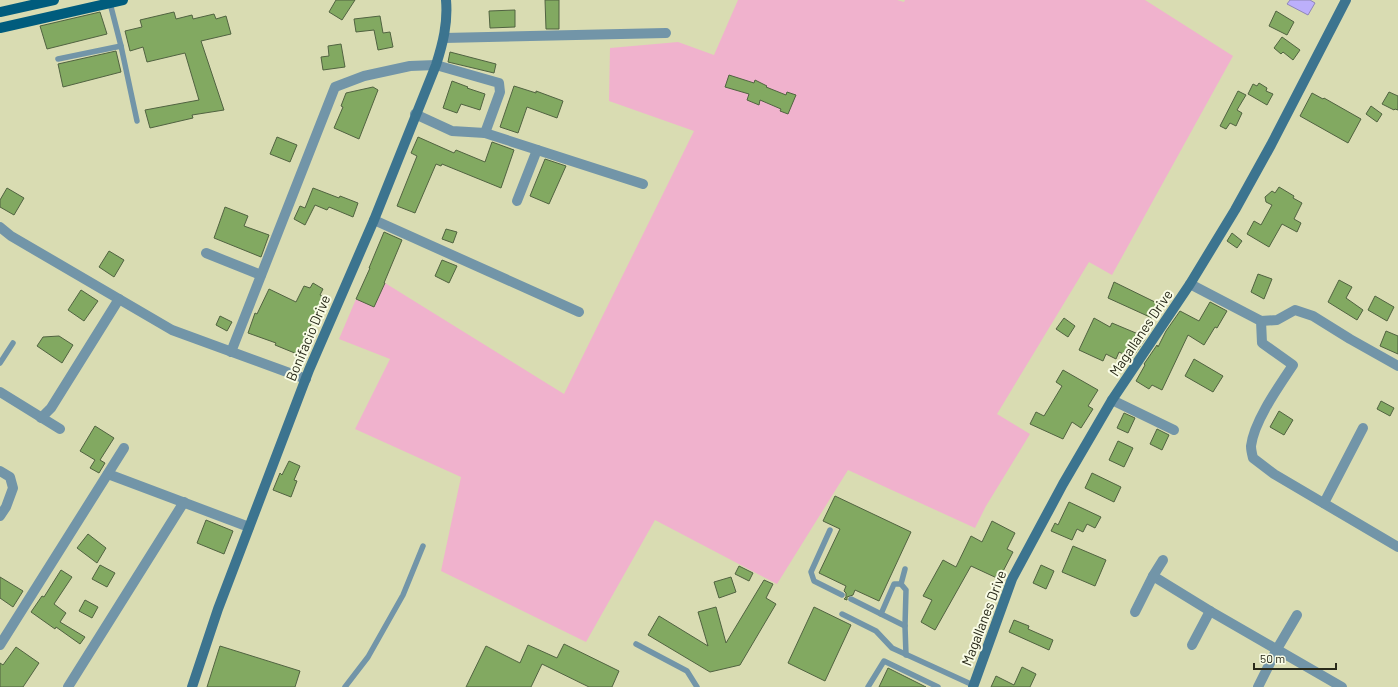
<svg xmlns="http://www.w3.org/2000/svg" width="1398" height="687" font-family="Barlow,sans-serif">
<rect width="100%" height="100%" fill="#d9dcb2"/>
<path fill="#f0b2cd" d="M738 0H897L904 2 905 0H1145L1233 56 1112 275 1089 262 997 414 1030 434 986 506 975 528 848 470 777 584 655 520 586 642 441 571 461 477 355 429 390 359 339 339 356 299 374 307 385 283 564 394 694 131 609 101 610 48 678 42 714 55Z"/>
<path fill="#bcaffb" stroke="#9087b8" d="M1290 0H1310L1315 3 1308 15 1287 4Z"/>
<g fill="#82a961" stroke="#516341">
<path d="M336 0H355L342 20 329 12Z"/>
<path d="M545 0H559V29H546Z"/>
<path d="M515 10V27L490 28 489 11Z"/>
<path d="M1276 11 1294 22 1287 35 1269 26Z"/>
<path d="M100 12 107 34 47 49 40 26Z"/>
<path d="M174 12 176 19 192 15 193 19 214 14 216 19 226 16 231 34 201 41 224 110 192 115 193 118 150 128 145 110 199 100 185 53 147 62 143 47 130 51 125 31 142 27 140 20Z"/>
<path d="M380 16 383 33 390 32 393 47 378 50 374 30 356 32 354 19Z"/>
<path d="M1282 37 1300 50 1293 60 1283 52 1281 54 1274 48Z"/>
<path d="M341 44 345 67 323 70 321 57 329 56 328 46Z"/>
<path d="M116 51 121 72 63 87 58 64Z"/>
<path d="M450 52 496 64 494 73 448 62Z"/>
<path d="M729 75 754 83 755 80 767 86 766 87 786 95 787 92 796 95 788 114 780 111 781 109 760 100 759 105 747 100 749 94 725 87Z"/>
<path d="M452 81 468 87 467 88 485 94 480 110 461 104 457 113 443 108Z"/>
<path d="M1259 83 1267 88 1266 91 1273 94 1267 105 1248 94 1253 84 1257 86Z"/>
<path d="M514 86 536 93V91L563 101 557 118 527 107 518 133 500 127Z"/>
<path d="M373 87 378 90 359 139 334 128 343 107 341 106 346 93Z"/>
<path d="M1238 91 1246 95 1237 110 1242 113 1236 126 1230 123 1226 129 1220 126Z"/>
<path d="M1389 92 1398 96V110L1395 109 1394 110 1382 104Z"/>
<path d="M1312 93 1323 99 1324 98 1361 119 1348 143 1300 116Z"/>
<path d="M1371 106 1382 114 1377 122 1366 114Z"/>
<path d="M277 137 297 145 290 162 270 154Z"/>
<path d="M418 137 454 153 456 150 485 162 492 142 514 150 501 188 442 164 441 166 436 164 415 213 397 206 417 156 411 153Z"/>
<path d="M545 159 566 166 549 204 530 196Z"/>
<path d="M1279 187 1294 196 1293 198 1302 203 1294 219 1301 223 1297 232 1282 224 1269 247 1247 234 1254 221 1261 225 1272 205 1266 202 1265 197 1272 191 1275 193Z"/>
<path d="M7 188 24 198 14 215 0 207V200Z"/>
<path d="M313 188 339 198 340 196 358 203 353 217 329 207 327 210 315 205 305 225 294 219 300 206 305 208Z"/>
<path d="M225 207 248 216 244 226 269 235 261 257 214 238Z"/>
<path d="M446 229 457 232 453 243 442 239Z"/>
<path d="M384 232 402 240 384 283H385L374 307 356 299 370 268H369Z"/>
<path d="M1232 233 1242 241 1237 248 1227 241Z"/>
<path d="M109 251 124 260 114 277 99 267Z"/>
<path d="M442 260 457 266 449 283 435 276Z"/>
<path d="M1258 274 1272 279 1264 299 1251 292Z"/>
<path d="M1339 280 1352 287 1346 298 1363 310 1357 320 1328 302Z"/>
<path d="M1114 282 1159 304 1152 318 1108 298Z"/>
<path d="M313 283 323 289 320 295 328 299 320 313 318 312 304 337 309 339 302 356 275 345 276 343 248 333 255 313 257 314 269 289 296 302 304 286 310 288Z"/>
<path d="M81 290 98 301 84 321 68 310Z"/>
<path d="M1375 296 1394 307 1387 321 1368 310Z"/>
<path d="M1210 302 1227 311 1217 328 1215 327 1204 345 1188 335 1162 390 1152 385 1149 389 1136 381 1145 365 1144 364 1157 345 1158 347 1166 331 1180 311 1199 321Z"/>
<path d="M220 316 232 322 227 331 216 325Z"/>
<path d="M1064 318 1075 326 1068 337 1056 329Z"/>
<path d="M1094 318 1110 327 1112 323 1143 336 1142 337 1145 339 1132 358 1119 352 1116 359 1106 354 1103 361 1079 350Z"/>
<path d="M1386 331 1398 336V354L1380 346Z"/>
<path d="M59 336 73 345 62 363 37 346 43 337Z"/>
<path d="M1194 359 1223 376 1213 392 1185 376Z"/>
<path d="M1063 370 1098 390 1088 406 1093 409 1081 428 1072 422 1063 439 1030 424 1036 412 1044 416 1062 386 1056 382Z"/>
<path d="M1381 401 1394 408 1390 416 1377 409Z"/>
<path d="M1279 411 1293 420 1284 435 1270 427Z"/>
<path d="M1124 413 1135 418 1128 433 1117 428Z"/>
<path d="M95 426 114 438 100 460 105 463 99 473 90 468 95 460 80 451Z"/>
<path d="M1157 429 1169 435 1162 450 1150 444Z"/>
<path d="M1118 441 1133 448 1124 467 1109 460Z"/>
<path d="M289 461 300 466 294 480 297 481 291 497 273 490 280 473 282 475Z"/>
<path d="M1092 473 1121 487 1114 502 1085 488Z"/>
<path d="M835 496 911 532 879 601 855 590 853 595 847 597V600L844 599 846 597V593L844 591 846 586 819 573 840 529 823 521Z"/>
<path d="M1069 502 1101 517 1095 528 1087 524 1083 532 1077 529 1072 540 1051 531 1055 523 1058 525Z"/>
<path d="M206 520 233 531 224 554 197 543Z"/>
<path d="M992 521 1015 533 1007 549 1013 552 999 579 971 566 935 630 921 622 932 600 923 596 943 560 956 567 971 536 982 542Z"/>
<path d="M88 534 106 548 97 563 77 548Z"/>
<path d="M1073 546 1106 560 1095 586 1062 572Z"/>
<path d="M100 565 115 573 107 587 92 579Z"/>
<path d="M1041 565 1054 571 1046 589 1033 583Z"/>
<path d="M739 566 753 573 749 581 735 574Z"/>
<path d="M61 570 72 577 54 604 66 613 60 622 85 637 80 644 56 627 55 629 31 612 42 596 44 597Z"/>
<path d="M0 577 23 591 13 607 0 598Z"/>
<path d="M731 577 736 592 719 598 714 582Z"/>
<path d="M764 580 773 584 766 598 776 604 740 665 710 672 648 635 659 616 708 646 698 612 716 607 726 643Z"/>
<path d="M85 600 98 607 92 618 79 611Z"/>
<path d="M814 607 851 625 825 681 788 663Z"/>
<path d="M1014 620 1029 626 1028 629 1053 640 1049 650 1009 632Z"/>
<path d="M564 644 619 671 612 687H589L542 664 531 687H466L486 646 520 663 528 645 557 658Z"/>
<path d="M220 646 300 671 295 687H207Z"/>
<path d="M16 647 39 663 23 687H0V663L3 665Z"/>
<path d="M1022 667 1036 674 1030 687H991L996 676 1014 685Z"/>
<path d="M888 668 926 687H879Z"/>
</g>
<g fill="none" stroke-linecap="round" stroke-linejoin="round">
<g stroke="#7295a8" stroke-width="5.5">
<path d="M110 3 121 46 137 121"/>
<path d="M58 59 121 46"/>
<path d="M0 363 13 343"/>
<path d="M830 530 811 572 814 581 842 595"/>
<path d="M901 584 905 569"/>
<path d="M851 599 905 626"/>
<path d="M842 614 876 631 892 648 973 685"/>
<path d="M881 614 894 584H901L906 590 905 626 906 655"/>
<path d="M636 644 687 671 697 687"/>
<path d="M345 687 368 657 403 595 423 546"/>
<path d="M868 687 884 661 938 687"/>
</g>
<g stroke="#7295a8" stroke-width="10">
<path d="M444 38 666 33"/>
<path d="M415 114 452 131 485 133 643 184"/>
<path d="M517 201 537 150"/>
<path d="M374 220 579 312"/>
<path d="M0 227 11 236 172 330 306 379"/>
<path d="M206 253 261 275"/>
<path d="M1190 284 1261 321 1262 343 1293 365C1279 386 1254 421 1251 446 1251 450 1252 454 1253 458L1274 474 1398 547"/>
<path d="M1261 321 1277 320 1295 310 1313 316 1350 339 1398 366"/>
<path d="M231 352 335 87 364 76 410 66 436 65 499 83 500 92 485 133"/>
<path d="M0 392 60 429"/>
<path d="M1112 400 1174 430"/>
<path d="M41 418 51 408 119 299"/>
<path d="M0 471 10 477 13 488 6 507 0 516"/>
<path d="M108 474 249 527"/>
<path d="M1324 503 1363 428"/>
<path d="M1153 576 1210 611 1342 687"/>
<path d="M1135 612 1153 576 1163 560"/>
<path d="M0 645 124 448"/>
<path d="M1192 645 1210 611"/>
<path d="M68 687 184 502"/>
<path d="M1258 687 1277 649 1297 615"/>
</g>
<g stroke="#3c748f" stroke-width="10">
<path d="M192 687 218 609 309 370 374 220 436 65C443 43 448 23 446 0"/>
<path d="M973 687 1012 579 1063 484 1112 400 1190 284 1235 210 1271 145 1346 0"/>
</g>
<g stroke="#005c7d" stroke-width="10">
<path d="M0 12 54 0"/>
<path d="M0 28 123 0"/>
</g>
</g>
<g text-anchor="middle" stroke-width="4" stroke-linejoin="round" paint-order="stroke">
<g font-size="14" fill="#292a1a" stroke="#f9fce6">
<text transform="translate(1141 333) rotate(-56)" y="5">Magallanes Drive</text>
<text transform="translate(308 338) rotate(-67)" y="5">Bonifacio Drive</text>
<text transform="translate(984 618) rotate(-69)" y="5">Magallanes Drive</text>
</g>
</g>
<path d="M1254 663v6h82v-6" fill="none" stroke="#292a1a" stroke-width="2"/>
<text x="1260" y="663" font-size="12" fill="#292a1a" stroke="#f9fce6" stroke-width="3" paint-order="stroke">50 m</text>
</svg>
